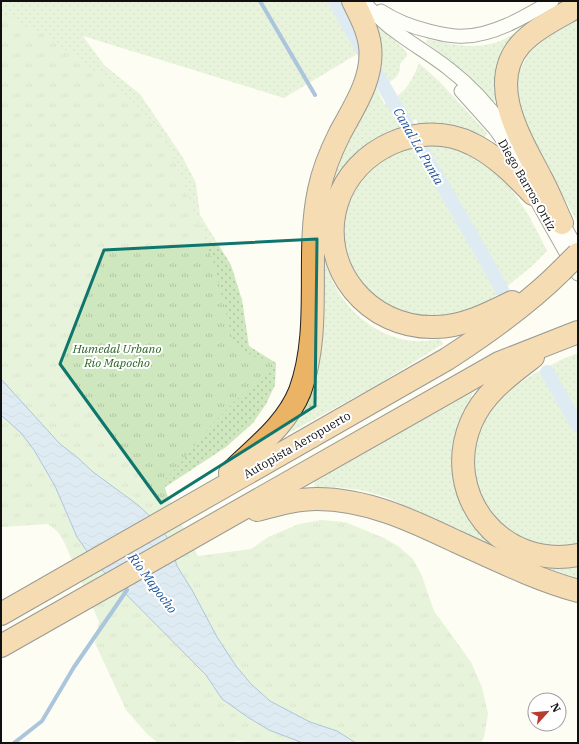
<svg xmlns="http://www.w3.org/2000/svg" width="579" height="744" font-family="'IBM Plex Serif',serif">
<defs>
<pattern id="grass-dots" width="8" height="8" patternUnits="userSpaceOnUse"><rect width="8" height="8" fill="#cee7be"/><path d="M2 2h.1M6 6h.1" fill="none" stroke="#b0c5a2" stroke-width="1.8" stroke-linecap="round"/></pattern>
<pattern id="park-tufts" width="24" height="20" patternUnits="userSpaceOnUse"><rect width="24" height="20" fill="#cee7be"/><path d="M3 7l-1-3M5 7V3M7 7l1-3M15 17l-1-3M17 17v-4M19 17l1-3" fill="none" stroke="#b0c5a2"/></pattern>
<pattern id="water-waves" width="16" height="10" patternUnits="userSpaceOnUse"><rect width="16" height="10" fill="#bbd6f2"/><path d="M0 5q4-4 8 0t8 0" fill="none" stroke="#a0b7ce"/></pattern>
</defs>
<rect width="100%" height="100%" fill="#fefdf3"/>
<g fill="url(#grass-dots)">
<path d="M1 1H329L359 53 284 98 83 36 104 65 140 94 182 156 196 183 200 215 231 265 242 300 249 346 276 363 275 385 266 404 253 423 226 447 138 505 1 379Z"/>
<path d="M370 17 406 51 407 56 400 64C401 80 389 82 376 87L384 104C404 94 411 84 419 63L440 82 487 133 485 137 479 138 419 125 416 119 401 128 377 138 357 152 344 167 331 191 329 187V184L373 83 383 77 377 63Z"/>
<path d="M578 17V223L526 129 520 110 517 89 519 72 532 47 550 33Z"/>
<path d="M522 29 497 100 492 102 445 58 426 42 428 39C450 45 478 50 500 41 507 38 515 33 522 29Z"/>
<path d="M426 140C438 144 462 149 473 155 509 176 530 215 547 251L532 266 488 302 453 315 421 316 402 312 382 303 358 279 343 251 340 213 369 163Z"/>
<path d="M324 258C327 267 330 277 335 286 351 316 382 339 415 341 423 342 432 340 440 339L443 344 372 388 287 434 283 431Z"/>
<path d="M578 353V547L545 549 511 536 482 503 472 465 476 440 481 426 499 400 515 386 537 372 563 359Z"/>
<path d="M473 392 461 424 455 444 453 470 456 488 498 545 496 551 410 508 386 497 360 490 336 487 314 489 315 480Z"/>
<path d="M578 565V582L546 571 547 566 566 567Z"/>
</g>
<path fill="url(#park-tufts)" d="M1 13 52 40 90 67 134 102 162 136 174 159 214 263 231 334 240 351 267 360 273 366 272 371 237 399 205 432 186 457 166 479 165 488 168 497 198 556 251 549 268 537 299 524 321 520 345 522 384 538 398 546 413 559 422 576 434 611 471 662 482 687 488 714 484 737 481 743H254L237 741 229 743H158L147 734 126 710 95 643 99 622 65 544 58 532 48 524 1 527Z"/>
<path fill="url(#water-waves)" stroke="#4782c4" d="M1 379 60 444 77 457 93 472 138 505 156 522 169 540 177 566 192 590 217 637 236 666 251 684 270 701 310 722 337 731 356 743H303L269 730 249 718 222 699 206 675 96 564 77 537 55 486 34 450 21 433 1 415Z"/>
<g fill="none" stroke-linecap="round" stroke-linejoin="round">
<g stroke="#4782c4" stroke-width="4">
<path d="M260 1 315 95"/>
<path d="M14 743 42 721 74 667 127 590"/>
</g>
<g stroke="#bbd6f2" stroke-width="14">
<path d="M335 1C389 99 450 193 503 292"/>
<path d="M547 372 578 426"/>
</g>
<defs>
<g id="street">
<path d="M363 1C374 13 385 25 399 34 415 46 433 56 449 69 475 89 498 116 515 144"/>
<path d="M381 11C396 21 412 27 429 31 441 34 452 37 465 36 495 35 526 16 552 1"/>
<path d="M461 91 495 129 512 153 533 194 578 274"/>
<path d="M559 217 578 250"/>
</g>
<g id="highway">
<path d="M562 223C555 208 549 193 541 178 522 141 486 85 520 45 534 29 559 17 578 6"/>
<path d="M512 302C488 314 462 327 435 327 369 329 317 268 337 203 354 148 421 118 472 144 495 155 515 175 533 194"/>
<path d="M533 357C508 376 483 394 471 423 441 495 501 570 578 555"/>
<path d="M230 473C255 448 286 426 300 391 323 328 305 255 319 190 323 170 331 151 340 133 354 107 374 78 370 46 368 30 360 15 353 1"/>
<path d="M257 510C276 505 296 499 317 499 366 499 411 520 455 541 495 559 535 579 578 591"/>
<path d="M1 614 447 359C487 333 527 305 561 271"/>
<path d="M1 646 499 363 578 332"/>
</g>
</defs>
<use href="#street" stroke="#434343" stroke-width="15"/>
<use href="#highway" stroke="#212121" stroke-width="24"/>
<use href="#street" stroke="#fff" stroke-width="13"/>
<use href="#highway" stroke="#eab365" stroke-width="22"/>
<defs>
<path id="highway-bridge" d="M561 271 578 254"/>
</defs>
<use href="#highway-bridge" stroke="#212121" stroke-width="24" stroke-linecap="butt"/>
<use href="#highway-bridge" stroke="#eab365" stroke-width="22"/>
</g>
<path d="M0 0H579V744H0ZM317 239 315 406 161 503 60 364 104 250Z" fill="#fefdf3" fill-opacity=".55" fill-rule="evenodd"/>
<path fill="none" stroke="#0f766e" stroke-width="3" stroke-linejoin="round" d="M317 239 315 406 161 503 60 364 104 250Z"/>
<g text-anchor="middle" stroke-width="4" stroke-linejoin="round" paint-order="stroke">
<g font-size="12" fill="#101010" stroke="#fff">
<text transform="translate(527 185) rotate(60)" y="4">Diego Barros Ortíz</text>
<text transform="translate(297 445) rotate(-30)" y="4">Autopista Aeropuerto</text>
</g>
<g font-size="12" font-style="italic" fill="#296423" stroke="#fff">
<text x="117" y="353">Humedal Urbano<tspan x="117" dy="14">Río Mapocho</tspan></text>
</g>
<g font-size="13" font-style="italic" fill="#20559a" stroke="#fff">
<text transform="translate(419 146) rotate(60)" y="5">Canal La Punta</text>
<text transform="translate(153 583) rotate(53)" y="5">Río Mapocho</text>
</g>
</g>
<rect width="579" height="744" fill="none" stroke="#101010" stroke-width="4"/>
<g transform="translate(547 712) rotate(63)"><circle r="19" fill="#ffffff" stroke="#9f9f9f"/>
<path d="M0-3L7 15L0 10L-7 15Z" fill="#b73b30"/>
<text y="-6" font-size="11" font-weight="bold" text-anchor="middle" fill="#101010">N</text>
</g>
</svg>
